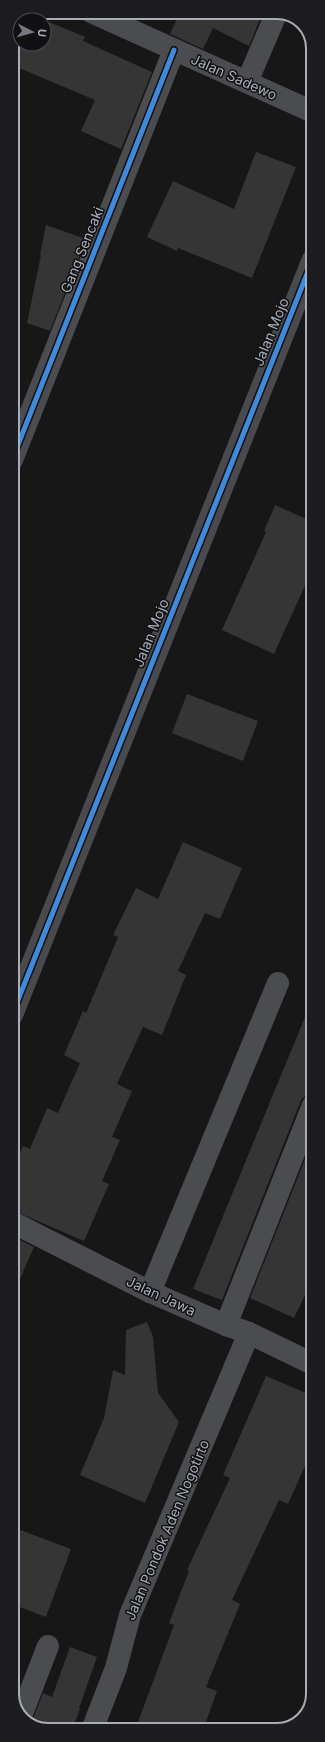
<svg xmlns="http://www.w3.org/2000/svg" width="325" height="1742" font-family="Inter,sans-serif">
<rect width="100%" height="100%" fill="#171717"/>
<g fill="#353536">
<path d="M180 12H263L249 46 213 28 203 49 170 34Z"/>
<path d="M37 17 85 37 83 41 152 72 121 149 81 131 95 100 12 65V54L20 35V44H44V20H28Z"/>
<path d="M256 152 296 167 252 278 178 248 177 251 147 237 173 181 234 209Z"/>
<path d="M46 225 86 239 50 331 27 323 41 255H40Z"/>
<path d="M275 505 313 522V568L274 654 222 630 266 532 264 531Z"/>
<path d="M187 694 258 721 243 761 172 733Z"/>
<path d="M183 842 242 868 220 919 205 913 178 971 186 975 162 1035 143 1027 117 1084 132 1091 112 1137 120 1140 102 1181 109 1184 84 1241 12 1210V1171L23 1146 30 1149 47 1108 58 1113 80 1063 64 1055 83 1011 86 1013 118 937 113 935 136 888 158 899Z"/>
<path d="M312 1000 313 1093 306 1095 301 1100 222 1300 193 1289Z"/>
<path d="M313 1139V1278L294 1318 250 1298Z"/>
<path d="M12 1236 34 1247 12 1297Z"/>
<path d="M147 1322 153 1337 158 1393 179 1422 145 1503 80 1475 104 1418 113 1370 125 1375 126 1330Z"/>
<path d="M266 1376 313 1396V1448L288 1504 279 1500 232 1600 240 1604 206 1687 217 1691 203 1730H135L174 1625 169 1623 189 1571 187 1570 230 1478 223 1475Z"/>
<path d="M12 1527 71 1549 46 1617 12 1604Z"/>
<path d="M70 1647 97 1657 79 1708 80 1709 72 1730H43L31 1724 43 1693 52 1697Z"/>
</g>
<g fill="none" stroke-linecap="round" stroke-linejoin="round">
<g stroke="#4b4c50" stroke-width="22">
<path d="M91 12 313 112"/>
<path d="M247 82 277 12"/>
<path d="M12 460 174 50"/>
<path d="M12 1222 150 1292 226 1325 249 1333 313 1364"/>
<path d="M150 1292 278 983"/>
<path d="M226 1325 313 1105"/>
<path d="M21 1716 48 1646"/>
<path d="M92 1730 116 1668 130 1615 249 1333"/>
</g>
<path stroke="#4a4a4e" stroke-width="22" d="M12 1015 313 259"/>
<defs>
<g id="cycleway">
<path d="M12 460 174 50"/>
<path d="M12 1015 313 259"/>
</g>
</defs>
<use href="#cycleway" stroke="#111113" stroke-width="8"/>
<use href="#cycleway" stroke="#408adc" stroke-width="5"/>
</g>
<g text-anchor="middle" stroke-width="3" stroke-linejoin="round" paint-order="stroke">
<g font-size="14" fill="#a8adb8" stroke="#111113">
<text transform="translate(234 77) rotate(24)" y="5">Jalan Sadewo</text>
<text transform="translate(82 250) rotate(-68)" y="5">Gang Sencaki</text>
<text transform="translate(271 332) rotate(-68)" y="5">Jalan Mojo</text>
<text transform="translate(151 633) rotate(-68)" y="5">Jalan Mojo</text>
<text transform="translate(161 1296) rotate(25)" y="5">Jalan Jawa</text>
<text transform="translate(167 1530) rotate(-67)" y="5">Jalan Pondok Aden Nogotirto</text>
</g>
</g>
<path d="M0 0H325V1742H0ZM48 19H277A29 29 0 0 1 306 48V1694A29 29 0 0 1 277 1723H48A29 29 0 0 1 19 1694V48A29 29 0 0 1 48 19Z" fill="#1d1d20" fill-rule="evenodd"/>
<path fill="none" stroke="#a8adb8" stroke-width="2" d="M48 19H277A29 29 0 0 1 306 48V1694A29 29 0 0 1 277 1723H48A29 29 0 0 1 19 1694V48A29 29 0 0 1 48 19Z"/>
<g transform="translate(32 32) rotate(96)"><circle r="19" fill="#111113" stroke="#4d4f55"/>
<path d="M0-3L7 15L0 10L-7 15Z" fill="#757880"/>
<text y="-6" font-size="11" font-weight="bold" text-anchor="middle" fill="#a8adb8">U</text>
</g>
</svg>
